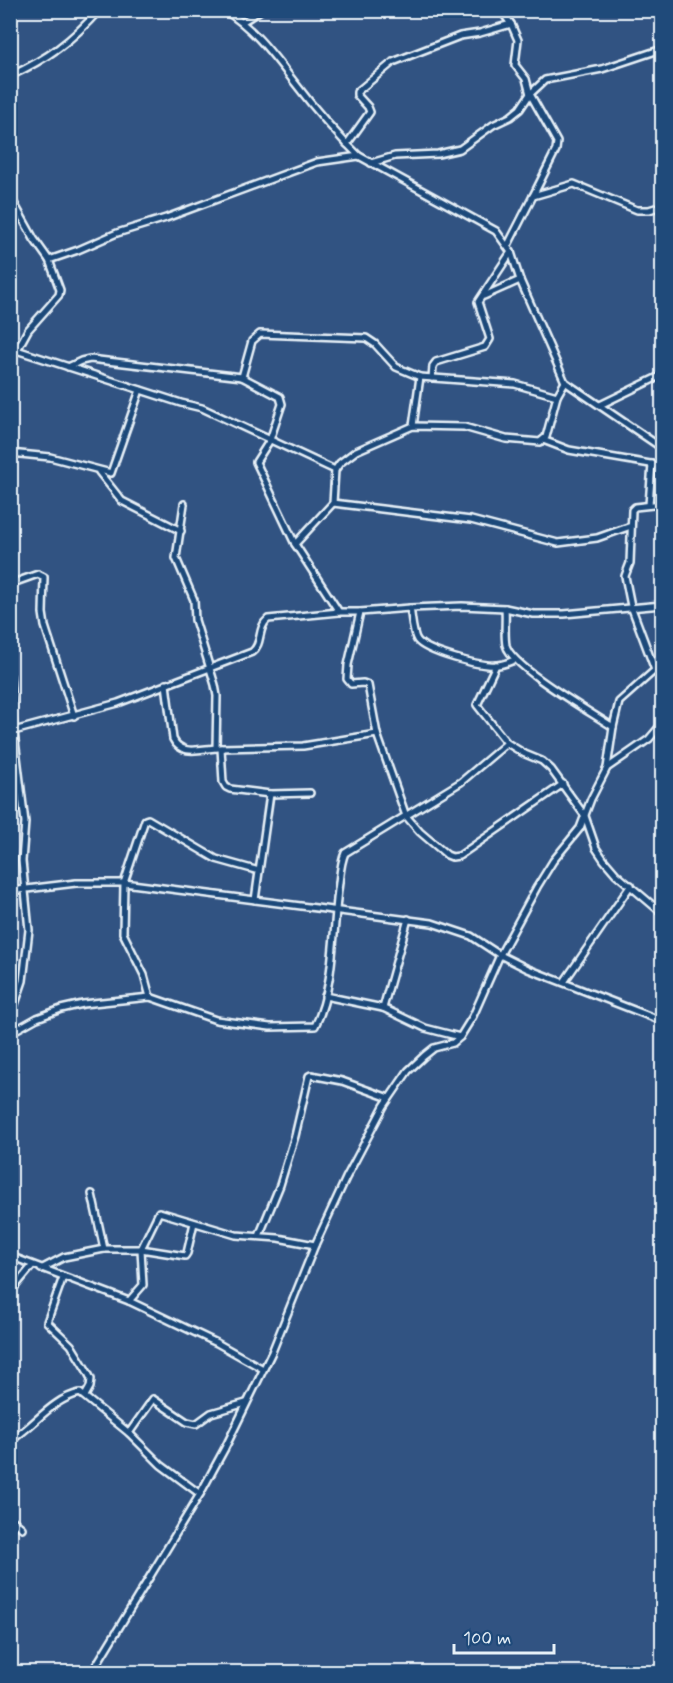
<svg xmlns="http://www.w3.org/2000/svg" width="673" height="1683" font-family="Mynerve,sans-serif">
<rect width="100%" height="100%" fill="#315382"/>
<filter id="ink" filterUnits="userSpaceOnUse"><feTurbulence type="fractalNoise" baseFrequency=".0167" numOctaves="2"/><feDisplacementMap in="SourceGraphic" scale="12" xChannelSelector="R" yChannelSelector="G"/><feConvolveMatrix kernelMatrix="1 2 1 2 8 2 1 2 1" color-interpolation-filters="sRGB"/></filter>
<g filter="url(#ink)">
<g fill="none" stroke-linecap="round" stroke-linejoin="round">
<defs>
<g id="street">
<path d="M224 10C255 29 273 55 295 83 314 108 336 134 359 156L496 231 511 252 520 280 565 382 662 448"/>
<path d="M501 10 511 24"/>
<path d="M242 22 261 10"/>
<path d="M10 76C47 59 72 41 99 10"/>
<path d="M347 144 370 112 368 107 357 95V92L393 62 460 36 480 33 511 24 518 40 515 65 526 79 530 94 557 142 556 150 533 196"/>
<path d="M371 163 395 156 438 154 460 149 493 125 510 117 520 109 530 94 545 80 602 69 662 49"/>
<path d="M10 196 34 239 49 260 78 250 117 233 166 218 317 162 359 156"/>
<path d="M508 245 533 196 574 184 637 210H649L662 206"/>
<path d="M484 296 520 280"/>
<path d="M10 348 181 403 202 408 335 470"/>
<path d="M17 350 28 330 59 295 60 290 49 260"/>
<path d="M68 367 81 361 90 359 242 377 280 397 282 404 270 440 256 462 295 544"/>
<path d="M242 377 252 341 260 334 366 338 375 344 396 367 420 377 515 384 557 396"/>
<path d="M432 378 433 366 436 362 485 347 490 339 478 302 511 252"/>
<path d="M600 405 662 375"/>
<path d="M413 426 420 377"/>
<path d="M543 440 569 450 662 466"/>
<path d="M10 453 50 457 111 473 140 390"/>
<path d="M99 472 122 501 181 531"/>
<path d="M333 503 471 520 558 543 597 538 631 526"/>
<path d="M184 504 176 558 194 600 195 620 215 685 217 696 216 748H221L223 782 226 787 230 789 270 794 310 793"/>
<path d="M662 504 635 507 632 510 630 563 625 576 631 606 655 670 662 680"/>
<path d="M649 505 652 464"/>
<path d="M10 584 38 574 44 577 43 613 45 626 74 716"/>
<path d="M410 608C412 617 412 632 417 640 426 652 481 667 497 665 503 665 509 662 514 660"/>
<path d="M505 608C506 620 504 634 506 645 511 667 592 713 613 727"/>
<path d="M339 612 295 544 333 503 335 470 340 463 356 451 413 426 464 427 506 439 540 442 546 437 557 396 565 382"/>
<path d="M360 612 348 665 347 679 351 684 363 683 368 685 377 734 406 816 420 832 447 855 452 857 459 856 563 784"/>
<path d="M496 665 477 705 507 743 525 754 542 761 551 769 585 816 596 848 604 860 616 874 662 913"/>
<path d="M10 676 14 732 25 822 22 861 29 930 23 981 10 1019"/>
<path d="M166 684 173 739C181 756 200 749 216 748"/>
<path d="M10 732 118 703 252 652C263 644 257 628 268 619L339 612H360L410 608 462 606 505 608 533 614H564L662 605"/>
<path d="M221 748 303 746 377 734"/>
<path d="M607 768 613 727 619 702 655 670"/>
<path d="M10 891 76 883H124L432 923 471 936 500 955 528 969 662 1021"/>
<path d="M255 900 270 794"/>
<path d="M564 982 631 885"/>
<path d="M325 996 383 1008 425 1028 460 1037"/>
<path d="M150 997 144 975 123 933 124 883 145 820 148 819 216 859 259 871"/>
<path d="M383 1008 408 919"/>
<path d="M10 1033 37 1018 61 1009 83 1004 150 997 216 1020 270 1027 315 1026C334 990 333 930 338 890 340 878 340 864 345 853L461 782 507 743"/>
<path d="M259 1236 280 1185 295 1136 309 1076 311 1075 342 1081 389 1098"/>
<path d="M104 1249H141L185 1256 187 1253 194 1223"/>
<path d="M10 1256 129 1301 217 1343 263 1369"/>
<path d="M41 1269 64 1257 104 1249 92 1194"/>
<path d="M63 1277 47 1322 71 1345 87 1371 91 1379 90 1387 85 1396"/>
<path d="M129 1301 143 1285 141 1249 159 1212 236 1235 278 1238 315 1245"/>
<path d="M10 1302 13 1289 32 1266"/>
<path d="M129 1433 153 1399 187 1422 196 1424 211 1413 246 1403"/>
<path d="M10 1441C34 1426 52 1399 80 1393L129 1433 161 1465 200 1494"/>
<path d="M10 1518 22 1528"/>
<path d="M92 1672 200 1494 225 1448 272 1352 315 1245 346 1178 384 1106 408 1071 424 1056 434 1048 453 1043 460 1037 473 1016 500 955 537 887 553 861 580 828 591 799 607 768 649 739 662 724"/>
</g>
</defs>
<use href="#street" stroke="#e8f1f8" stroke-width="10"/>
<use href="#street" stroke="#1f4a7a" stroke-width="5"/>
</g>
</g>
<rect width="673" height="1683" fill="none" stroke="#1f4a7a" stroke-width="36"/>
<rect x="18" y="18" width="637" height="1647" fill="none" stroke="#e8f1f8" stroke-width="2" filter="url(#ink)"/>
<path d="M454 1644v9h100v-9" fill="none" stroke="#e8f1f8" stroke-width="3"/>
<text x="463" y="1644" font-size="18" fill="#e8f1f8" stroke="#1f4a7a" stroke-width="4.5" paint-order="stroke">100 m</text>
</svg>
